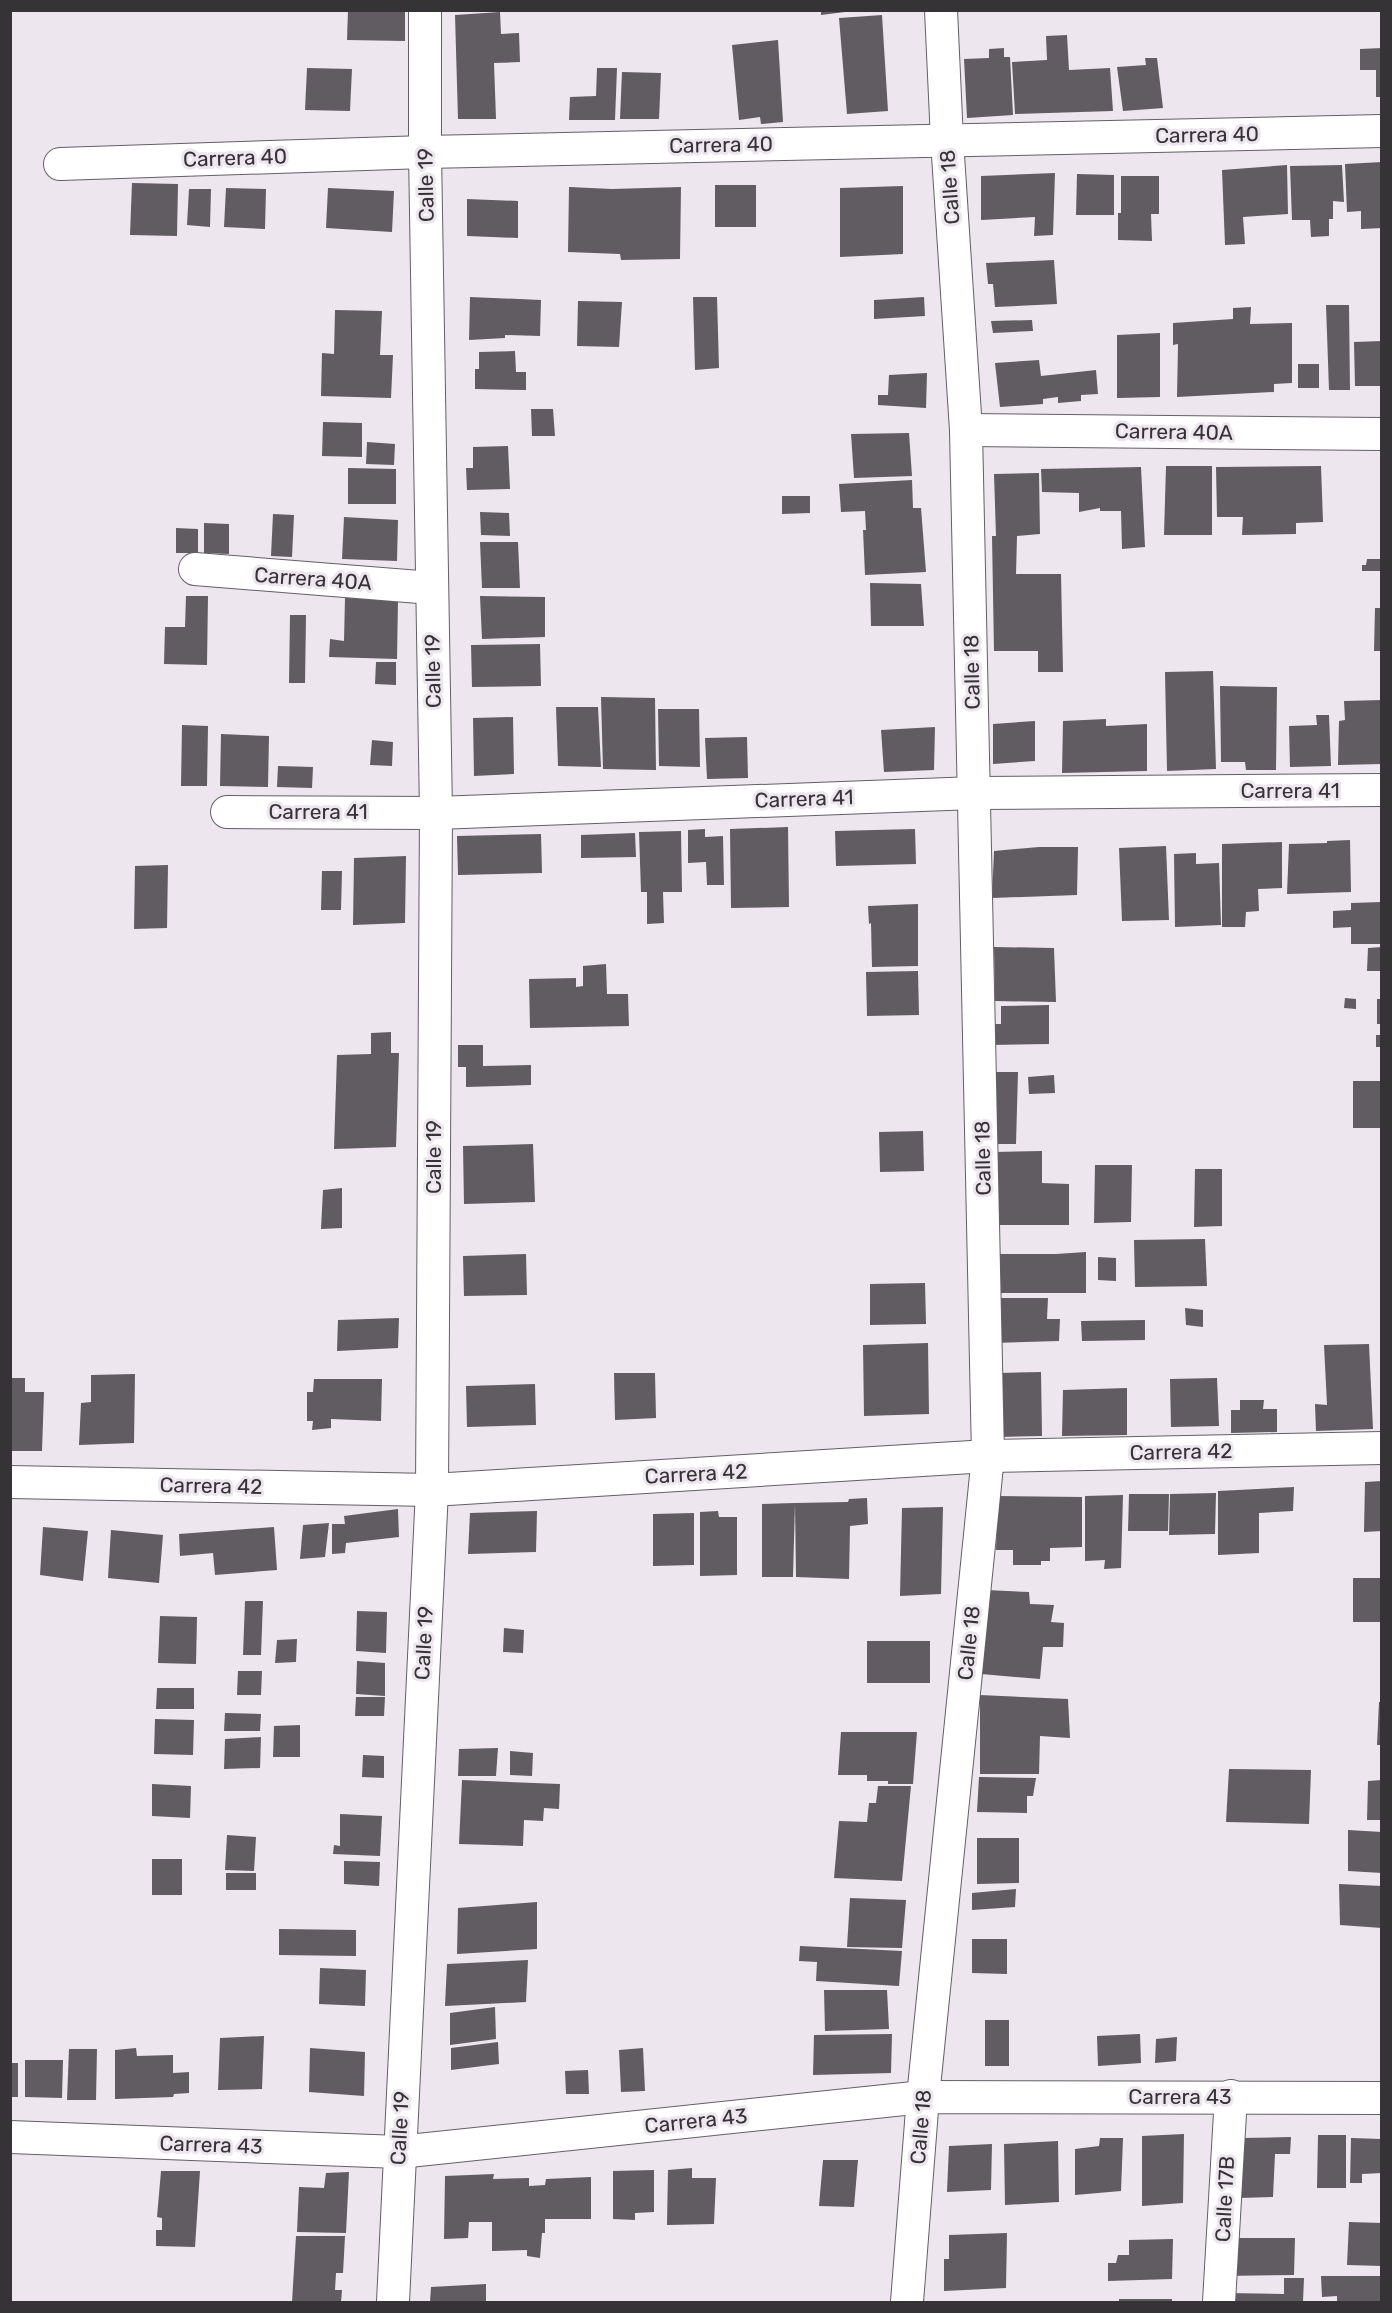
<svg xmlns="http://www.w3.org/2000/svg" width="1392" height="2313" font-family="Rubik,sans-serif">
<rect width="100%" height="100%" fill="#ede6ee"/>
<g fill="#615b62">
<path d="M348 10H405V41L347 40Z"/>
<path d="M821 10H845V12L821 15Z"/>
<path d="M500 12 501 34 519 33 520 62 494 63 496 119H458L455 15Z"/>
<path d="M882 15 888 111 847 114 839 18Z"/>
<path d="M1067 35 1069 70 1110 68 1113 111 1015 114 1012 62 1047 60 1046 36Z"/>
<path d="M778 40 783 122 761 124 760 117 739 120 732 45Z"/>
<path d="M1004 48V57H1010L1013 115 967 118 964 59 989 58V49Z"/>
<path d="M1382 48V97H1376V70H1360V49Z"/>
<path d="M1145 58H1157L1163 108 1123 111 1117 67 1146 65Z"/>
<path d="M307 68 352 69 350 111 305 110Z"/>
<path d="M597 68H617L615 120H569L570 97 596 96Z"/>
<path d="M622 72 661 73 659 119H620Z"/>
<path d="M1382 162V228L1361 229V211L1347 212 1345 164Z"/>
<path d="M1287 165 1288 214 1243 217 1245 244 1225 245 1222 170Z"/>
<path d="M1342 165 1344 202 1333 201V219H1329V236L1311 237 1310 220H1292L1290 166Z"/>
<path d="M1055 173 1053 235 1034 236 1035 217 981 220V176Z"/>
<path d="M1077 174 1114 175V215H1076Z"/>
<path d="M1121 176H1159V214H1151L1152 241 1118 240V213H1121Z"/>
<path d="M132 183 178 184 177 236 130 235Z"/>
<rect x="715" y="185" width="41" height="42"/>
<path d="M903 186V254L840 257V188Z"/>
<path d="M569 187 612 189 681 187 680 259 621 260 620 254 568 252Z"/>
<path d="M226 188 266 189 265 229 224 227Z"/>
<path d="M328 188 394 191 392 232 326 228Z"/>
<path d="M189 189H211L210 227 187 225Z"/>
<path d="M467 199 518 201V238L467 236Z"/>
<path d="M1054 260 1057 304 995 307 993 284H988L986 263Z"/>
<path d="M470 297 541 300 540 336 505 335V338L469 340Z"/>
<path d="M693 297H717L719 368 695 370Z"/>
<path d="M924 297 925 316 874 319V300Z"/>
<path d="M578 301 622 302 619 347 577 346Z"/>
<path d="M1326 305H1349L1350 390H1329Z"/>
<path d="M1251 307 1250 324 1292 323V383L1274 384V392L1177 397 1178 344 1173 345V323L1233 319V308Z"/>
<path d="M335 310 382 311 380 355H393L391 398 321 396 322 353 334 354Z"/>
<path d="M1032 320 1033 331 993 333 991 321Z"/>
<path d="M1160 333V397L1117 398V335Z"/>
<path d="M1382 341V386H1355L1354 342Z"/>
<path d="M515 351 516 372H526V390L475 389V369H479V352Z"/>
<path d="M1039 360 1041 376 1096 370 1098 394 1081 395V401L1058 403V397L1043 399V404L1000 407 995 363Z"/>
<rect x="1298" y="364" width="21" height="24"/>
<path d="M927 373 926 408 878 405V395H888L889 375Z"/>
<path d="M531 409H553L555 436H532Z"/>
<path d="M323 422 362 423V457L322 456Z"/>
<path d="M909 433 912 476 854 478 851 434Z"/>
<path d="M367 442 395 444 394 465 366 464Z"/>
<path d="M508 446 510 489 467 490 466 468H473V447Z"/>
<path d="M1166 466H1212V535H1164Z"/>
<path d="M1321 466 1323 522 1296 523V534L1242 535 1243 517H1217L1216 467Z"/>
<path d="M1141 467 1145 547 1122 549 1121 511H1100V508L1079 512V493L1042 492 1041 469Z"/>
<path d="M348 468 396 469V504H348Z"/>
<path d="M1039 473 1040 534 1017 536 1016 574H1061L1063 672H1038V651H994L992 536H996L994 474Z"/>
<path d="M912 480 913 508H921L926 572 865 575 863 530H866L865 511 841 512 839 484Z"/>
<path d="M782 496H810V513L782 514Z"/>
<path d="M480 512 509 513 510 536 481 535Z"/>
<path d="M273 514 294 515 292 557 271 556Z"/>
<path d="M344 517 398 520 397 561 342 559Z"/>
<path d="M204 523 229 524V554L204 553Z"/>
<path d="M176 528 198 529V553H176Z"/>
<path d="M480 542H518L520 588H482Z"/>
<path d="M1367 559H1382V571H1362V565H1366Z"/>
<path d="M870 583 921 584 924 626H871Z"/>
<path d="M186 596H208L207 665 164 664 165 627H185Z"/>
<path d="M480 596 545 597V637L482 639Z"/>
<path d="M345 598 398 599 397 659 329 657 330 639 344 641Z"/>
<path d="M1375 608H1382V651H1374Z"/>
<path d="M290 615H306L305 683H289Z"/>
<path d="M540 644 541 686 472 687 471 645Z"/>
<path d="M376 662H396V685L375 684Z"/>
<path d="M1213 671 1216 769 1167 771 1165 672Z"/>
<path d="M1220 686 1277 687 1276 770H1246L1245 762H1221Z"/>
<path d="M601 697 655 698 656 770 603 769Z"/>
<path d="M1382 700V764L1338 765 1339 721 1345 720 1344 701Z"/>
<path d="M556 707H598L601 767 558 766Z"/>
<path d="M658 709H699L700 767 659 766Z"/>
<path d="M1316 715H1329L1331 766 1290 767 1289 726 1317 725Z"/>
<path d="M513 717 514 774 474 776 473 718Z"/>
<path d="M1106 719V726L1147 724V771L1062 773 1063 721Z"/>
<path d="M1035 721V761L993 764V724Z"/>
<path d="M182 725 208 726 207 786H181Z"/>
<path d="M935 727 934 770 884 772 881 730Z"/>
<path d="M221 734 269 736 268 787 220 786Z"/>
<path d="M747 737 748 778 707 779 705 738Z"/>
<path d="M372 740 393 742 392 766 370 765Z"/>
<path d="M278 766 313 767 312 788 277 787Z"/>
<path d="M788 827 789 907 731 908 730 829Z"/>
<path d="M705 829V837L723 836 724 885H707L706 862 688 863V830Z"/>
<path d="M915 829 916 864 836 866 835 831Z"/>
<path d="M681 831 682 892H663L664 923 647 924V892H641L639 832Z"/>
<path d="M635 833 636 857 581 858V835Z"/>
<path d="M541 834 542 873 458 875 457 836Z"/>
<path d="M1350 840 1351 892 1287 894 1289 844 1327 843V841Z"/>
<path d="M1282 842V888L1258 889 1259 911 1246 912 1245 927H1222V844Z"/>
<path d="M1166 846 1169 920 1122 921 1119 848Z"/>
<path d="M1039 847H1078L1077 895 992 898 994 851Z"/>
<path d="M1196 853V864L1219 863 1221 925 1175 927 1174 854Z"/>
<path d="M406 856 405 923 353 925 354 858Z"/>
<path d="M168 865 167 928 134 929 135 866Z"/>
<path d="M322 871H342L341 910H321Z"/>
<path d="M1382 902V944H1351V927L1333 928V911L1351 910V903Z"/>
<path d="M918 904V966L872 967 871 923 869 924 868 906Z"/>
<path d="M994 947 1054 948 1056 1002 995 1001Z"/>
<path d="M1382 947V971H1367L1368 948Z"/>
<path d="M606 964 607 994H628L629 1026 530 1028 529 979 576 978V987L583 986V966Z"/>
<path d="M918 971 919 1015 867 1016 866 972Z"/>
<path d="M1345 998 1356 999V1009L1344 1008Z"/>
<rect x="1377" y="999" width="5" height="25"/>
<path d="M1049 1005V1044L990 1045V1024H1001V1006Z"/>
<path d="M391 1032V1053H399L396 1147 334 1149 337 1055 371 1054V1033Z"/>
<rect x="1376" y="1035" width="6" height="12"/>
<path d="M458 1045H483V1066L531 1065V1085L466 1087V1067H458Z"/>
<path d="M995 1072H1018L1016 1144H993Z"/>
<path d="M1054 1075 1055 1093 1029 1094 1028 1077Z"/>
<rect x="1353" y="1081" width="29" height="47"/>
<path d="M923 1131 924 1171 880 1172 879 1132Z"/>
<path d="M533 1144 535 1202 464 1204 463 1146Z"/>
<path d="M1042 1151V1183L1069 1184V1225H994L993 1152Z"/>
<path d="M1095 1165H1132L1131 1222 1094 1223Z"/>
<path d="M1195 1169H1222V1226L1194 1227Z"/>
<path d="M342 1188V1228L321 1229 323 1190Z"/>
<path d="M1205 1239 1207 1286 1135 1287 1134 1240Z"/>
<path d="M1086 1252V1293H997L996 1254H1056Z"/>
<path d="M526 1254 527 1295 464 1296 463 1256Z"/>
<path d="M1098 1257 1116 1258V1281L1098 1280Z"/>
<path d="M925 1283 926 1324 870 1325V1284Z"/>
<path d="M992 1298H1048L1047 1319H1060L1059 1341 992 1343Z"/>
<path d="M1185 1308 1203 1310V1327L1186 1325Z"/>
<path d="M399 1318 398 1348 337 1351 338 1320Z"/>
<path d="M1145 1320V1340L1082 1341 1081 1321Z"/>
<path d="M928 1343 929 1414 864 1416 863 1345Z"/>
<path d="M1369 1344 1373 1429 1316 1431 1315 1404 1327 1405 1324 1345Z"/>
<path d="M1041 1372 1042 1436 1000 1437 999 1373Z"/>
<path d="M614 1373H655L656 1418 615 1420Z"/>
<path d="M135 1374 134 1443 79 1445 81 1403 91 1402V1375Z"/>
<path d="M10 1378H25V1392H44L42 1451H10Z"/>
<path d="M1217 1378 1219 1426 1171 1427 1170 1379Z"/>
<path d="M314 1379H382L381 1421 331 1419V1428L312 1430 313 1421H307V1392H313Z"/>
<path d="M535 1384 536 1425 467 1427 466 1386Z"/>
<path d="M1127 1388V1435L1062 1436 1063 1390Z"/>
<path d="M1240 1400H1264L1263 1409H1277V1432L1231 1433V1410H1240Z"/>
<path d="M1382 1481V1531L1364 1532 1365 1482Z"/>
<path d="M1294 1487 1293 1511 1259 1513V1553L1218 1555V1491Z"/>
<path d="M1216 1493 1215 1534 1169 1535 1170 1494Z"/>
<path d="M1129 1494H1169L1168 1531H1128Z"/>
<path d="M1123 1495 1121 1568 1104 1569 1105 1560 1085 1561V1496Z"/>
<path d="M998 1496 1082 1497V1547L1050 1548V1561H1041V1565H1013V1550H996Z"/>
<path d="M867 1498 868 1524 850 1526 849 1579 796 1577 795 1503 848 1502 849 1499Z"/>
<path d="M795 1503 793 1577H762V1504Z"/>
<path d="M943 1507 941 1594 900 1596 902 1508Z"/>
<path d="M398 1509 399 1537 346 1543 345 1553 332 1554V1524H345L344 1516Z"/>
<path d="M537 1511 536 1552 468 1554 470 1513Z"/>
<path d="M718 1511 719 1517H737V1575L700 1576V1512Z"/>
<path d="M694 1513V1565L653 1566V1514Z"/>
<path d="M329 1523 325 1557 300 1559 303 1525Z"/>
<path d="M43 1527 88 1531 83 1581 40 1575Z"/>
<path d="M274 1527 277 1570 215 1575 213 1553 180 1556 179 1534Z"/>
<path d="M111 1530 163 1535 159 1583 108 1578Z"/>
<rect x="1353" y="1578" width="29" height="44"/>
<path d="M986 1590 1029 1592 1030 1604 1054 1605 1051 1622 1064 1623 1063 1647H1043L1040 1679 981 1674Z"/>
<path d="M245 1601H263L261 1655H243Z"/>
<path d="M357 1611 387 1612 386 1653 356 1651Z"/>
<path d="M160 1616 197 1617 196 1664 158 1663Z"/>
<path d="M504 1628 524 1630 523 1653 503 1652Z"/>
<path d="M297 1639 296 1662 275 1663 277 1640Z"/>
<rect x="867" y="1641" width="63" height="42"/>
<path d="M357 1661 385 1663V1696L356 1694Z"/>
<path d="M238 1671H262L261 1695H237Z"/>
<path d="M157 1688H194V1709H156Z"/>
<path d="M980 1695 1068 1699 1070 1738 1040 1736 1039 1774H980Z"/>
<path d="M356 1697H385L384 1716H355Z"/>
<path d="M1379 1702H1382V1745H1377Z"/>
<path d="M225 1713 261 1714 260 1731H224Z"/>
<path d="M155 1719 194 1720 193 1755 154 1754Z"/>
<path d="M300 1725V1757H273L274 1726Z"/>
<path d="M841 1732H917L913 1784H888V1781H867V1775H838Z"/>
<path d="M261 1737 260 1768 224 1769 225 1739Z"/>
<path d="M498 1748 496 1776H458L459 1749Z"/>
<path d="M510 1751 533 1753 532 1776 510 1775Z"/>
<path d="M363 1755 384 1756V1778L362 1777Z"/>
<path d="M1229 1769 1311 1770 1309 1824 1226 1822Z"/>
<path d="M979 1777 1036 1778 1033 1796H1027V1813L977 1812Z"/>
<path d="M462 1780 560 1784 559 1809 544 1808 543 1821 524 1820 523 1846 459 1844Z"/>
<path d="M1382 1780V1820H1367L1368 1781Z"/>
<path d="M152 1784 191 1786 190 1818 152 1816Z"/>
<path d="M878 1786H911L902 1881 834 1878 839 1821 867 1822 869 1803H876Z"/>
<path d="M340 1814 382 1816 380 1856 333 1854 334 1845 340 1846Z"/>
<path d="M1348 1830 1382 1832V1873L1348 1871Z"/>
<path d="M227 1835 256 1837 254 1871 225 1870Z"/>
<path d="M977 1838H1019V1883L977 1884Z"/>
<rect x="152" y="1859" width="30" height="36"/>
<path d="M344 1861 380 1862 379 1886 344 1884Z"/>
<rect x="226" y="1873" width="30" height="17"/>
<path d="M1339 1884 1382 1886V1928L1340 1925Z"/>
<path d="M1016 1889 1015 1907 972 1910V1893Z"/>
<path d="M850 1898 906 1900 902 1948 847 1947Z"/>
<path d="M537 1902V1949L457 1954 458 1908Z"/>
<path d="M279 1929 356 1930V1956L279 1955Z"/>
<path d="M972 1939H1007V1974L972 1973Z"/>
<path d="M800 1946 902 1951 899 1986 816 1981 817 1962 799 1961Z"/>
<path d="M528 1960 526 2002 445 2006 447 1964Z"/>
<path d="M320 1968 366 1970 365 2006 319 2004Z"/>
<path d="M824 1990H887L889 2029 825 2031Z"/>
<path d="M495 2007 496 2039 450 2045V2013Z"/>
<rect x="985" y="2020" width="24" height="46"/>
<path d="M892 2034 891 2073 813 2075 814 2035Z"/>
<path d="M1140 2034 1141 2063 1098 2066 1097 2036Z"/>
<path d="M264 2036 262 2089 218 2090 220 2038Z"/>
<path d="M1177 2037 1176 2061 1155 2063 1156 2039Z"/>
<path d="M498 2042 499 2064 451 2070V2048Z"/>
<path d="M136 2048 137 2056 173 2055V2073L189 2072V2093L174 2094 173 2097 115 2099V2050Z"/>
<path d="M310 2048 365 2052 364 2096 309 2092Z"/>
<path d="M643 2048 645 2091 621 2092 619 2050Z"/>
<path d="M69 2049H97L96 2100H67Z"/>
<path d="M25 2060H63L62 2098 25 2097Z"/>
<rect x="10" y="2063" width="8" height="34"/>
<path d="M588 2070 589 2094H566L565 2071Z"/>
<path d="M1184 2134 1183 2203 1142 2206V2136Z"/>
<path d="M1318 2135H1346V2188H1317Z"/>
<path d="M1291 2137 1290 2154H1275L1273 2197 1239 2198 1241 2138Z"/>
<path d="M1100 2138H1123L1121 2191 1075 2195V2149L1099 2146Z"/>
<path d="M1351 2138 1382 2139V2173L1362 2174V2183H1350Z"/>
<path d="M1058 2141 1059 2202 1005 2205 1004 2144Z"/>
<path d="M992 2144 991 2190 947 2192 949 2146Z"/>
<path d="M823 2160H858L854 2207 819 2206Z"/>
<path d="M692 2168V2178H716L714 2224 667 2225 668 2170Z"/>
<path d="M654 2170V2212L635 2213V2220L613 2219V2171Z"/>
<path d="M161 2171H200L195 2247 156 2246V2230H162V2218L157 2217Z"/>
<path d="M349 2172 346 2233 297 2232 299 2187 324 2188 326 2173Z"/>
<path d="M494 2174 493 2179 529 2178V2186L545 2185 546 2179 591 2177V2219H545V2233H542L540 2258 527 2256V2250L492 2251V2222H469L468 2238 444 2239 445 2176Z"/>
<path d="M1349 2222 1382 2223V2266L1347 2265Z"/>
<path d="M1007 2233 1006 2288 944 2291V2259H949V2235Z"/>
<path d="M296 2236H345L343 2273H336L335 2290H342L341 2302H292Z"/>
<path d="M1224 2238H1295L1294 2275 1223 2276Z"/>
<path d="M1173 2239 1172 2279 1108 2281V2263H1116L1118 2255H1129V2240Z"/>
<path d="M1321 2276H1382V2302H1337V2296L1322 2297Z"/>
<path d="M1284 2278H1304L1303 2302H1225L1226 2293 1284 2294Z"/>
<path d="M486 2284V2301L430 2302 431 2287Z"/>
<rect x="1119" y="2299" width="53" height="3"/>
</g>
<g fill="none" stroke-linecap="round" stroke-linejoin="round">
<defs>
<g id="street">
<path d="M60 164 425 152 1382 131"/>
<path d="M966 430 1382 434"/>
<path d="M195 569 432 588"/>
<path d="M227 812 436 813 975 793 1382 790"/>
<path d="M10 1482 432 1490 988 1456 1382 1448"/>
<path d="M10 2137 399 2152 923 2097 1382 2098"/>
<path d="M393 2302 432 1490 436 813 425 152V10"/>
<path d="M907 2302 923 2097 988 1456 966 430 947 140 941 10"/>
<path d="M1219 2302 1231 2096"/>
</g>
</defs>
<use href="#street" stroke="#645e66" stroke-width="34"/>
<use href="#street" stroke="#fff" stroke-width="32"/>
</g>
<g text-anchor="middle" stroke-width="6" stroke-linejoin="round" paint-order="stroke">
<g font-size="21" fill="#363337" stroke="#ede6ee">
<text transform="translate(1207 135) rotate(-1)" y="7">Carrera 40</text>
<text transform="translate(721 145) rotate(-1)" y="7">Carrera 40</text>
<text transform="translate(235 158) rotate(-2)" y="7">Carrera 40</text>
<text transform="translate(426 185) rotate(-91)" y="7">Calle 19</text>
<text transform="translate(950 187) rotate(-94)" y="7">Calle 18</text>
<text transform="translate(1174 432) rotate(1)" y="7">Carrera 40A</text>
<text transform="translate(313 579) rotate(4)" y="7">Carrera 40A</text>
<text transform="translate(433 671) rotate(-91)" y="7">Calle 19</text>
<text transform="translate(972 672) rotate(-91)" y="7">Calle 18</text>
<text x="1290" y="798">Carrera 41</text>
<text transform="translate(804 799) rotate(-2)" y="7">Carrera 41</text>
<text x="318" y="819">Carrera 41</text>
<text transform="translate(434 1157) rotate(-90)" y="7">Calle 19</text>
<text transform="translate(983 1158) rotate(-91)" y="7">Calle 18</text>
<text transform="translate(1181 1452) rotate(-1)" y="7">Carrera 42</text>
<text transform="translate(696 1474) rotate(-3)" y="7">Carrera 42</text>
<text transform="translate(211 1486) rotate(1)" y="7">Carrera 42</text>
<text transform="translate(424 1643) rotate(-87)" y="7">Calle 19</text>
<text transform="translate(969 1643) rotate(-84)" y="7">Calle 18</text>
<text x="1180" y="2104">Carrera 43</text>
<text transform="translate(696 2121) rotate(-6)" y="7">Carrera 43</text>
<text transform="translate(921 2127) rotate(-85)" y="7">Calle 18</text>
<text transform="translate(400 2128) rotate(-87)" y="7">Calle 19</text>
<text transform="translate(211 2145) rotate(2)" y="7">Carrera 43</text>
<text transform="translate(1225 2199) rotate(-87)" y="7">Calle 17B</text>
</g>
</g>
<rect width="1392" height="2313" fill="none" stroke="#363337" stroke-width="24"/>
</svg>
